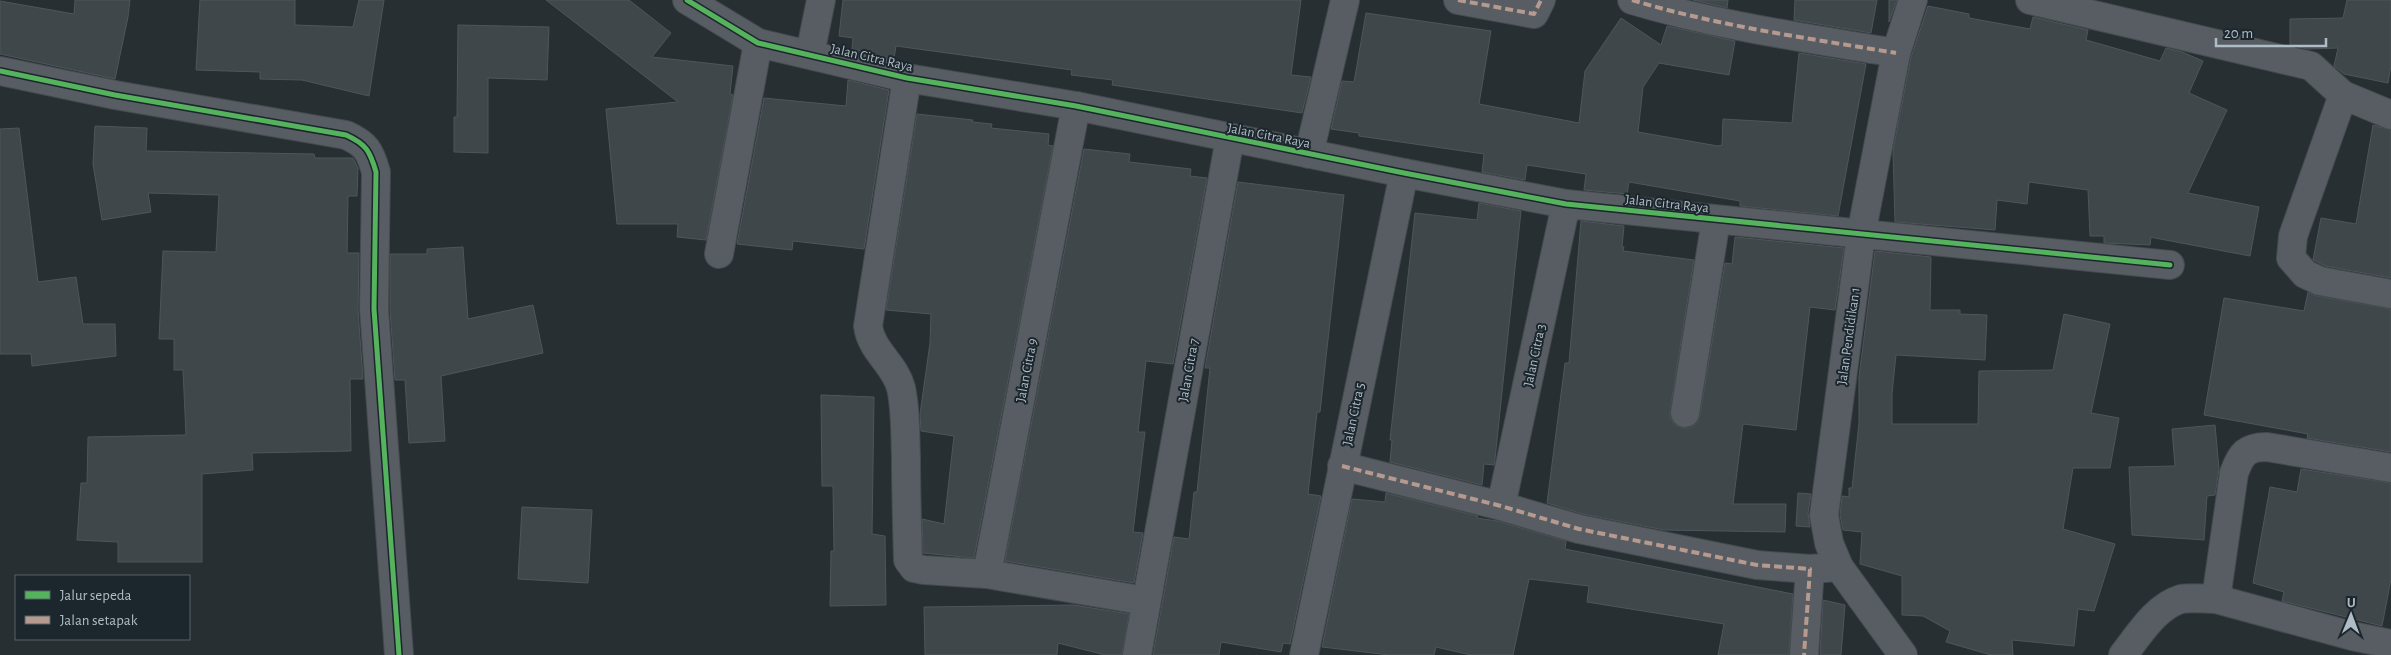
<svg xmlns="http://www.w3.org/2000/svg" width="2391" height="655" font-family="'Alegreya Sans',sans-serif">
<rect width="100%" height="100%" fill="#272f33"/>
<g fill="#40474b" stroke="#4f565b">
<path d="M75 0H130L128 17 115 79 0 54V1L74 14Z"/>
<path d="M200 0H295V25L353 27 359 0H384L369 96 302 80 260 79V72L196 70Z"/>
<path d="M546 0H629L671 33 652 57 733 66 730 94 733 95 706 240 677 237 678 224H617L606 109 678 102Z"/>
<path d="M843 0H1301L1291 75 1311 77 1302 113 1112 85 1113 80 1071 75 1072 70 896 46 894 59 852 49 853 38 839 36Z"/>
<path d="M1693 0H1728L1727 8Z"/>
<path d="M1795 0H1877L1871 33 1794 20Z"/>
<path d="M1889 0H1897L1889 22Z"/>
<path d="M2347 0H2391V65L2388 83 2344 74 2334 66 2338 48 2307 49 2290 45V19L2343 18Z"/>
<path d="M1928 6 1969 14V18L2030 29 2033 17 2088 30 2086 40 2160 61 2166 48 2182 52 2203 61 2189 93 2227 110 2188 193 2259 207 2250 256 2155 238 2151 237 2150 245 2104 243V236H2090L2088 190 2029 182 2027 204 1997 200 1995 230 1895 222 1893 150 1911 57Z"/>
<path d="M1366 13 1491 31 1479 104 1579 123 1585 71 1621 18 1661 45 1667 26 1735 41 1729 75 1659 63 1643 87 1638 132 1718 146 1722 145 1723 119 1792 123 1799 53 1866 64 1838 216 1740 206V201L1629 182 1627 194 1584 190 1586 174 1527 165 1525 180 1482 172 1484 154 1359 136V133L1331 129 1342 81 1354 82Z"/>
<path d="M458 25 549 27 547 80 488 78V153L454 152V117H457Z"/>
<path d="M848 80 889 90 864 249 793 241 792 250 737 244 764 98 846 106Z"/>
<path d="M917 114 973 120 972 122 992 124 991 128 1049 134 1048 145 1053 146 974 558 923 553 922 519 944 524 954 436 921 431 920 414 930 343 931 314 886 310Z"/>
<path d="M2373 125 2391 130V278L2325 266 2313 260 2321 218 2356 224Z"/>
<path d="M95 126 147 128 146 151 314 154 315 158H353L358 168 357 196H348L347 253H359L358 310 363 379H350L351 451 252 453 253 470 202 474V562H118V542L77 540 81 483H87L88 437 186 435 183 370H174V339H159L163 251 216 252 219 195 148 193 151 212 102 220 93 164Z"/>
<path d="M19 128 38 282 76 277 83 324H115L116 356 32 366 31 354H0V129Z"/>
<path d="M1084 149 1130 154 1129 162 1191 169 1190 176 1207 178 1173 364 1146 361 1138 432H1145L1133 532 1143 533 1134 583 1005 561Z"/>
<path d="M1238 182 1344 195 1320 412H1317L1308 494 1321 496 1290 644 1283 643 1281 652 1221 642 1219 655H1153L1174 537 1189 539 1194 492H1197L1210 368H1205Z"/>
<path d="M1479 203 1521 211 1495 459 1494 465 1484 464 1482 485 1390 462 1392 440H1390L1415 213 1477 220Z"/>
<path d="M1581 221 1624 226 1622 247H1624L1623 251 1694 260 1670 411V418L1675 425 1683 428H1690L1697 423 1700 415 1725 263 1732 264 1735 237 1844 248 1835 310 1810 307 1796 430 1743 424 1733 504H1786L1785 532 1664 530 1583 514 1547 503 1565 363H1569Z"/>
<path d="M463 247 468 319 533 305 543 353 441 376 445 441 409 443 405 380H395L390 309V254H427V249Z"/>
<path d="M1875 251 1931 257 1930 310H1960V314L1987 315 1985 360 1896 355 1892 394V424H1978L1979 371 2053 370 2064 314 2110 324 2091 413 2119 418 2110 468H2073L2063 529 2115 544 2094 611 2078 609 2074 646 2012 640 2013 655H1991L1946 642 1950 631 1923 616 1902 615V576L1860 564 1862 532 1843 530 1840 515 1842 496 1849 497V488H1852L1859 423V377Z"/>
<path d="M2308 292 2317 296 2391 309V452L2307 438 2308 434 2204 415 2224 298 2304 311Z"/>
<path d="M821 395 874 397 872 534 885 536 886 605 830 606 831 551H834L833 486H822Z"/>
<path d="M2215 425 2219 469 2215 495 2207 496 2204 540 2132 535 2129 467 2175 466 2172 429Z"/>
<path d="M2301 469 2391 483V579L2382 626 2282 601 2284 592 2253 583 2270 487 2297 492Z"/>
<path d="M1386 493 1478 516 1477 518 1497 521 1566 541 1565 549 1793 594 1789 655H1718L1724 624 1587 602 1589 586 1529 579 1513 655H1471L1436 647 1434 655H1389L1322 647 1352 499 1385 502Z"/>
<path d="M1798 493 1811 494 1808 513 1810 527 1796 526Z"/>
<path d="M522 507 592 510 588 583 518 579Z"/>
<path d="M1823 600 1845 605 1841 655H1820Z"/>
<path d="M1074 605 1129 614 1122 655H1105L1058 643 1057 655H925L924 607Z"/>
</g>
<g fill="none" stroke-linecap="round" stroke-linejoin="round">
<defs>
<g id="minor">
<path d="M687 0 758 43 907 78 1076 106 1404 173 1566 204 2170 265"/>
<path d="M1458 0 1534 14 1541 0"/>
<path d="M1632 0C1718 26 1807 38 1896 53"/>
<path d="M2030 0 2311 66 2343 95 2391 115"/>
<path d="M810 54 821 0"/>
<path d="M0 71 115 95 346 135C366 144 370 151 376 172L374 309 399 655"/>
<path d="M907 78 868 326C871 351 895 364 901 388 906 410 905 434 906 457 906 491 907 525 908 560L914 568 924 570 987 574 1146 601"/>
<path d="M2343 95 2293 236 2291 258 2305 274 2320 281 2391 294"/>
<path d="M1309 154 1345 0"/>
<path d="M719 254 758 43"/>
<path d="M1685 413 1716 220"/>
<path d="M1342 466 1501 506 1579 529 1757 565 1810 569 1839 567"/>
<path d="M1501 506 1566 204"/>
<path d="M987 574 1076 106"/>
<path d="M2216 599 2352 636 2391 644"/>
<path d="M1137 655 1230 138"/>
<path d="M1304 655 1404 173"/>
<path d="M1804 655 1810 569"/>
<path d="M2123 655C2139 635 2155 607 2181 599 2191 597 2206 599 2216 599L2234 473C2241 454 2246 447 2267 447L2391 468"/>
</g>
<path id="tertiary" d="M1903 655 1839 567 1829 543 1824 515 1861 235 1896 53 1913 0"/>
</defs>
<use href="#minor" stroke="#444a4e" stroke-width="30"/>
<use href="#tertiary" stroke="#444a4e" stroke-width="30"/>
<use href="#minor" stroke="#575d62" stroke-width="28"/>
<use href="#tertiary" stroke="#575d62" stroke-width="28"/>
<g stroke="#b69a8f" stroke-width="4" stroke-dasharray="8 4" stroke-linecap="butt">
<path d="M1458 0 1534 14 1541 0"/>
<path d="M1632 0C1718 26 1807 38 1896 53"/>
<path d="M1342 466 1501 506 1579 529 1757 565 1810 569 1804 655"/>
</g>
<defs>
<g id="cycleway">
<path d="M687 0 758 43 907 78 1076 106 1404 173 1566 204 2170 265"/>
<path d="M0 71 115 95 346 135C366 144 370 151 376 172L374 309 399 655"/>
</g>
</defs>
<use href="#cycleway" stroke="#1b262d" stroke-width="8"/>
<use href="#cycleway" stroke="#56b35d" stroke-width="5"/>
</g>
<g text-anchor="middle" stroke-width="4" stroke-linejoin="round" paint-order="stroke">
<g font-size="14" fill="#b0bcc5" stroke="#1b262d">
<text transform="translate(872 57) rotate(13)" y="5">Jalan Citra Raya</text>
<text transform="translate(1269 135) rotate(11)" y="5">Jalan Citra Raya</text>
<text transform="translate(1667 203) rotate(6)" y="5">Jalan Citra Raya</text>
<text transform="translate(1848 336) rotate(-82)" y="5">Jalan Pendidikan 1</text>
<text transform="translate(1534 355) rotate(-78)" y="5">Jalan Citra 3</text>
<text transform="translate(1026 370) rotate(-79)" y="5">Jalan Citra 9</text>
<text transform="translate(1188 370) rotate(-80)" y="5">Jalan Citra 7</text>
<text transform="translate(1353 414) rotate(-78)" y="5">Jalan Citra 5</text>
</g>
</g>
<rect x="15" y="575" width="175" height="65" fill="#1b262d" stroke="#57626a"/>
<rect x="25" y="591" width="25" height="8" fill="#56b35d" stroke="#57626a"/>
<text x="60" y="600" font-size="15" fill="#b0bcc5">Jalur sepeda</text>
<rect x="25" y="616" width="25" height="8" fill="#b69a8f" stroke="#57626a"/>
<text x="60" y="625" font-size="15" fill="#b0bcc5">Jalan setapak</text>
<g transform="translate(2351 615) rotate(1)" stroke="#1b262d" stroke-width="4" paint-order="stroke">
<path d="M0-4L9 19L0 12L-9 19Z" fill="#b0bcc5"/>
<text y="-8" font-size="14" font-weight="bold" text-anchor="middle" fill="#b0bcc5">U</text>
</g>
<path d="M2216 38v8h110v-8" fill="none" stroke="#b0bcc5" stroke-width="2.5"/>
<text x="2224" y="38" font-size="15" fill="#b0bcc5" stroke="#1b262d" stroke-width="4" paint-order="stroke">20 m</text>
</svg>
